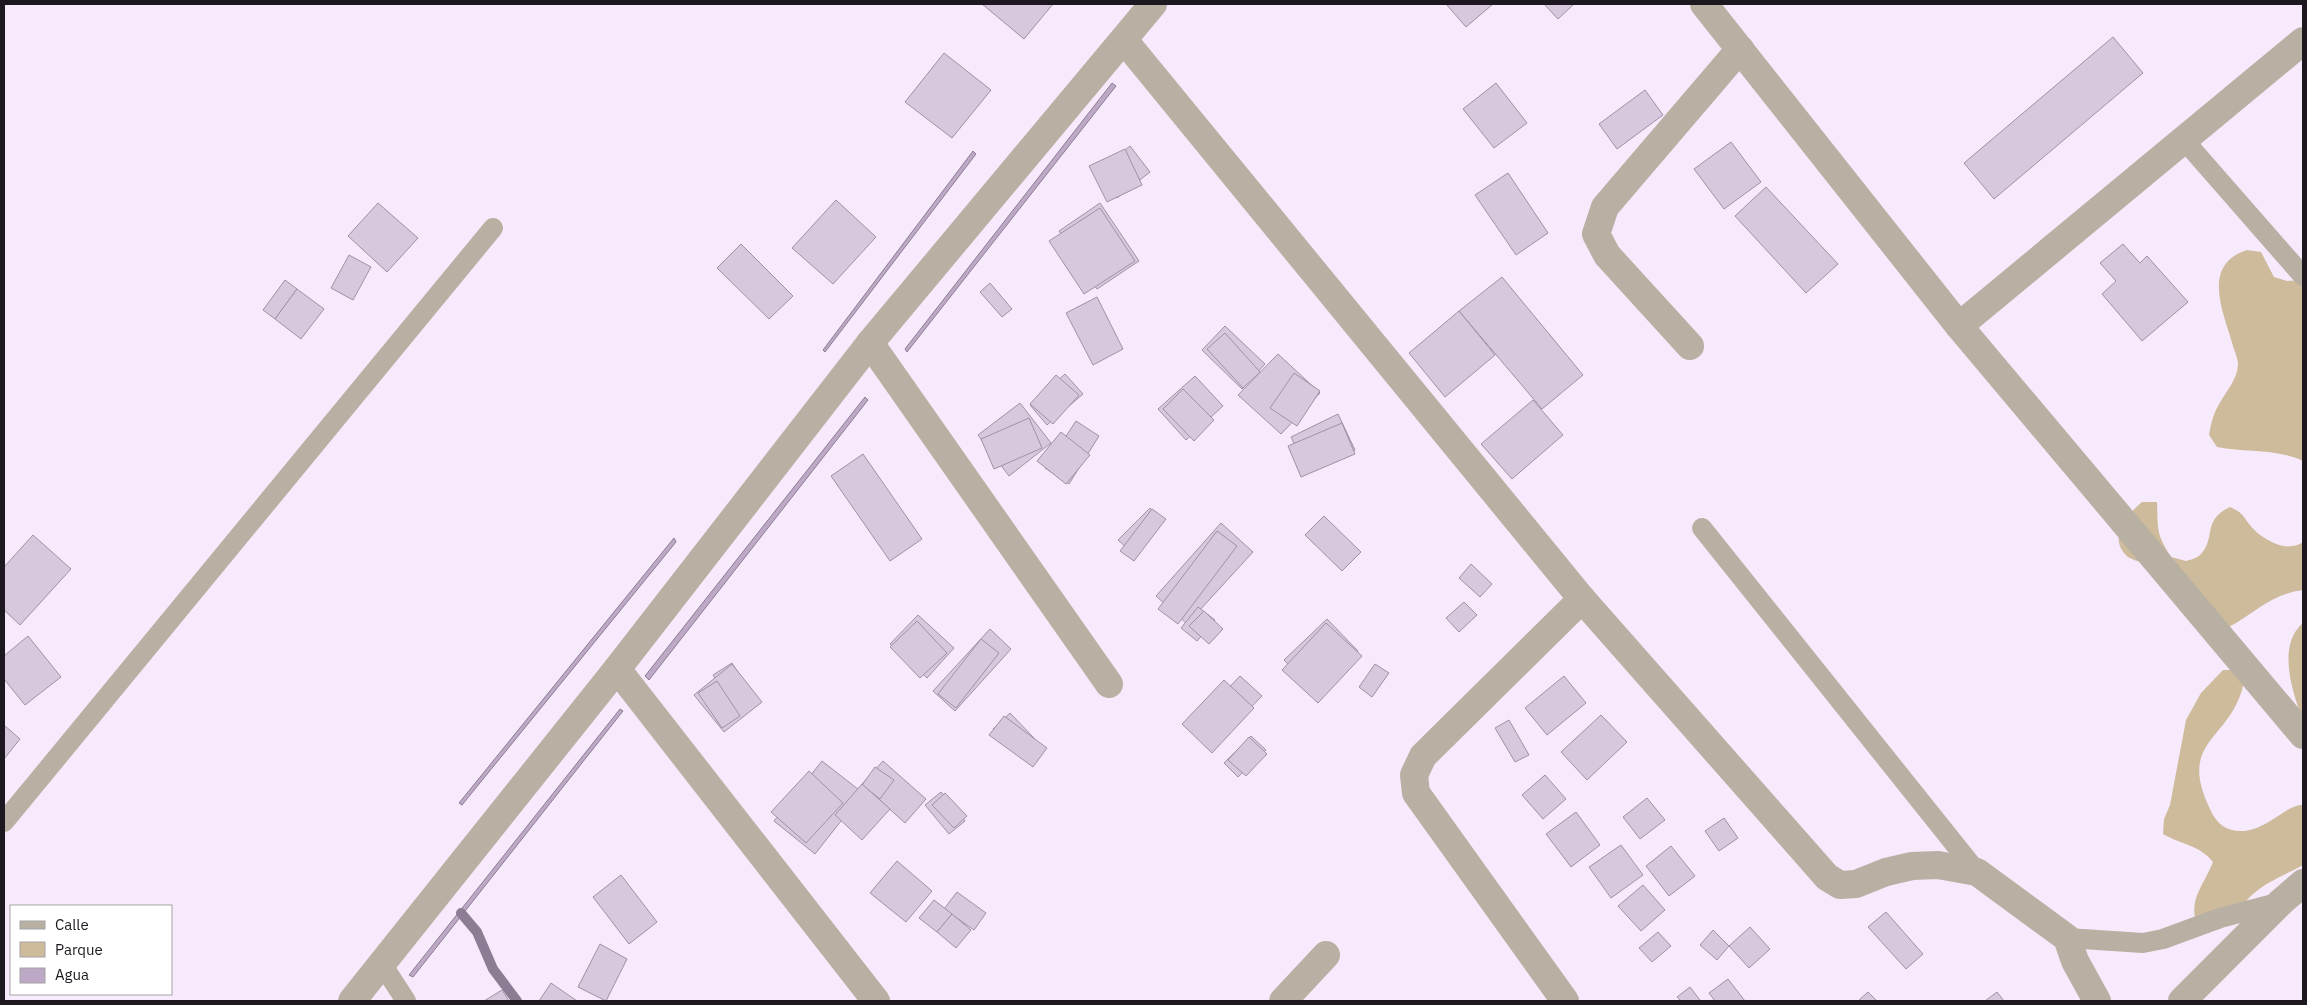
<svg xmlns="http://www.w3.org/2000/svg" width="2307" height="1005" font-family="'IBM Plex Sans',sans-serif">
<rect width="100%" height="100%" fill="#f7eafc"/>
<g fill="#cebb9c">
<path d="M2247 250 2261 252 2274 277 2287 281 2303 280V461C2275 448 2246 453 2217 447L2209 435C2211 424 2213 415 2218 406 2225 392 2237 381 2238 365 2238 359 2235 352 2233 346 2224 313 2200 265 2247 250Z"/>
<path d="M2142 502H2157C2158 530 2156 533 2171 557L2186 561C2190 560 2197 558 2200 555 2217 538 2201 521 2230 507 2243 513 2242 515 2250 525 2257 535 2279 549 2292 546 2296 546 2300 544 2303 542V590C2271 594 2254 614 2227 628L2149 564C2141 562 2129 560 2124 553 2109 535 2129 513 2142 502Z"/>
<path d="M2303 623V721C2293 693 2276 646 2303 623Z"/>
<path d="M2223 670H2238L2244 682C2232 741 2176 739 2210 809 2216 823 2225 831 2241 831 2267 831 2288 803 2303 805V865C2287 874 2266 882 2252 895 2232 913 2231 937 2198 929 2187 900 2203 887 2213 862 2198 844 2182 845 2163 834L2164 819 2170 805 2186 720 2201 693Z"/>
</g>
<g fill="#bda8c6" stroke="#8d7d94">
<path d="M1112 83 1116 86 907 352 905 349Z"/>
<path d="M973 151 976 154 825 352 823 350Z"/>
<path d="M865 397 868 400 649 680 645 676Z"/>
<path d="M674 538 676 542 462 805 459 803Z"/>
<path d="M620 709 623 711 413 977 409 975Z"/>
</g>
<g fill="none" stroke-linecap="round" stroke-linejoin="round">
<path stroke="#8d7d94" stroke-width="10" d="M461 913 477 932 493 969 517 1001"/>
</g>
<g fill="#d7c8de" stroke="#a091a6">
<path d="M982 4H1053L1024 39Z"/>
<path d="M1446 4H1493L1466 27Z"/>
<path d="M1544 4H1574L1558 19Z"/>
<path d="M2113 37 2143 73 1994 199 1964 163Z"/>
<path d="M944 53 991 90 952 138 905 102Z"/>
<path d="M1496 83 1527 123 1494 148 1463 109Z"/>
<path d="M1645 90 1663 115 1617 149 1599 124Z"/>
<path d="M1731 142 1761 182 1724 209 1694 169Z"/>
<path d="M1130 146 1150 172 1117 198 1097 172Z"/>
<path d="M1125 149 1142 185 1107 202 1089 166Z"/>
<path d="M1508 173 1548 233 1516 255 1475 195Z"/>
<path d="M1766 187 1838 264 1806 293 1735 216Z"/>
<path d="M836 200 876 237 833 284 792 248Z"/>
<path d="M378 203 418 238 387 272 348 236Z"/>
<path d="M1100 203 1139 261 1097 289 1059 231Z"/>
<path d="M1100 208 1135 261 1084 294 1049 241Z"/>
<path d="M741 244 793 296 769 319 717 268Z"/>
<path d="M2123 244 2140 263 2147 256 2188 302 2142 341 2102 294 2116 281 2100 263Z"/>
<path d="M349 255 371 267 353 300 331 288Z"/>
<path d="M1502 277 1583 375 1542 409 1459 311Z"/>
<path d="M285 280 297 289 275 319 263 310Z"/>
<path d="M990 283 1012 309 1002 317 980 292Z"/>
<path d="M297 289 324 309 301 339 275 319Z"/>
<path d="M1097 297 1123 349 1093 365 1066 313Z"/>
<path d="M1459 311 1495 355 1445 397 1409 353Z"/>
<path d="M1225 326 1265 364 1242 389 1202 350Z"/>
<path d="M1225 333 1260 372 1243 388 1207 349Z"/>
<path d="M1278 354 1320 393 1281 434 1238 395Z"/>
<path d="M1294 373 1320 391 1297 426 1270 408Z"/>
<path d="M1065 374 1083 394 1047 425 1030 405Z"/>
<path d="M1056 375 1079 395 1053 424 1030 404Z"/>
<path d="M1195 376 1223 406 1186 440 1158 409Z"/>
<path d="M1183 389 1214 420 1194 441 1163 409Z"/>
<path d="M1533 400 1563 435 1512 479 1481 444Z"/>
<path d="M1020 403 1051 443 1009 476 978 435Z"/>
<path d="M1338 414 1355 450 1308 472 1291 437Z"/>
<path d="M1029 418 1042 448 994 469 981 439Z"/>
<path d="M1076 421 1099 436 1069 484 1045 468Z"/>
<path d="M1342 423 1355 454 1301 477 1288 446Z"/>
<path d="M1061 432 1090 455 1066 484 1037 461Z"/>
<path d="M863 454 922 539 890 561 831 476Z"/>
<path d="M1150 508 1164 521 1133 553 1118 540Z"/>
<path d="M1152 509 1166 519 1134 561 1120 551Z"/>
<path d="M1324 516 1361 552 1342 571 1305 535Z"/>
<path d="M1221 523 1253 552 1187 624 1156 596Z"/>
<path d="M1217 531 1237 546 1178 624 1158 609Z"/>
<path d="M33 535 71 569 20 625 4 610V567Z"/>
<path d="M1471 564 1492 584 1480 597 1459 578Z"/>
<path d="M1464 602 1477 615 1459 632 1446 618Z"/>
<path d="M1198 607 1215 620 1197 641 1181 628Z"/>
<path d="M1204 611 1223 629 1209 644 1189 626Z"/>
<path d="M918 615 954 648 927 678 890 644Z"/>
<path d="M1327 619 1358 651 1315 693 1284 660Z"/>
<path d="M917 621 947 653 920 678 890 647Z"/>
<path d="M1326 623 1362 656 1318 703 1282 670Z"/>
<path d="M990 629 1011 649 955 711 933 691Z"/>
<path d="M28 636 61 677 25 705 4 679V656Z"/>
<path d="M981 639 999 653 956 708 938 694Z"/>
<path d="M732 663 759 704 740 716 713 675Z"/>
<path d="M732 664 762 702 724 732 694 695Z"/>
<path d="M1375 664 1389 673 1372 697 1359 687Z"/>
<path d="M1240 676 1262 696 1213 746 1192 726Z"/>
<path d="M1564 676 1586 703 1547 735 1525 708Z"/>
<path d="M1224 680 1254 708 1212 753 1182 724Z"/>
<path d="M717 681 740 716 722 728 698 693Z"/>
<path d="M1010 713 1035 739 1018 755 993 729Z"/>
<path d="M1601 715 1627 742 1587 780 1561 752Z"/>
<path d="M1004 716 1047 748 1033 767 989 735Z"/>
<path d="M1509 720 1529 755 1515 762 1495 728Z"/>
<path d="M4 725 20 739 4 759Z"/>
<path d="M1251 736 1266 750 1238 777 1224 763Z"/>
<path d="M1249 737 1267 754 1246 776 1228 760Z"/>
<path d="M822 761 863 793 815 854 774 821Z"/>
<path d="M883 761 926 799 905 823 862 784Z"/>
<path d="M875 767 894 780 880 799 862 785Z"/>
<path d="M809 771 843 803 806 843 771 812Z"/>
<path d="M1545 775 1566 799 1543 819 1522 795Z"/>
<path d="M862 784 890 809 862 840 835 815Z"/>
<path d="M941 792 965 821 949 834 925 805Z"/>
<path d="M945 793 967 816 954 828 932 805Z"/>
<path d="M1647 798 1665 820 1640 839 1623 817Z"/>
<path d="M1576 812 1600 845 1571 867 1546 834Z"/>
<path d="M1724 818 1738 838 1719 851 1705 831Z"/>
<path d="M1621 845 1643 875 1611 898 1589 867Z"/>
<path d="M1671 846 1695 876 1669 896 1646 866Z"/>
<path d="M897 861 932 891 906 922 870 893Z"/>
<path d="M621 875 657 922 629 944 593 897Z"/>
<path d="M1643 885 1665 910 1641 931 1618 906Z"/>
<path d="M957 892 986 913 974 930 944 909Z"/>
<path d="M934 900 952 914 937 932 919 918Z"/>
<path d="M1886 912 1923 954 1906 969 1868 927Z"/>
<path d="M952 914 971 930 956 948 937 932Z"/>
<path d="M1750 927 1770 949 1749 968 1729 946Z"/>
<path d="M1713 930 1729 946 1717 960 1700 945Z"/>
<path d="M1658 932 1671 946 1652 962 1639 948Z"/>
<path d="M600 944 627 959 606 1001 578 987Z"/>
<path d="M1728 979 1745 1001H1715L1709 993Z"/>
<path d="M551 983 577 1001H539Z"/>
<path d="M1690 987 1700 1000 1699 1001H1681L1677 997Z"/>
<path d="M502 990 509 1001H484Z"/>
<path d="M1868 992 1877 1001H1858Z"/>
<path d="M1997 992 2004 1001H1985Z"/>
</g>
<g fill="none" stroke-linecap="round" stroke-linejoin="round">
<g stroke="#b8b0a2" stroke-width="20">
<path d="M2184 140 2303 276"/>
<path d="M1702 528 1977 872"/>
<path d="M4 822 493 228"/>
<path d="M2067 938 2143 943 2163 939 2220 918 2281 902"/>
<path d="M382 964 406 1001"/>
</g>
<g stroke="#b8b0a2" stroke-width="28">
<path d="M1704 4 1959 326 2303 735"/>
<path d="M1124 40 1582 599 1827 877 1840 885 1856 884 1886 872 1912 866 1938 865 1977 872 2067 938 2075 961 2097 1001"/>
<path d="M1959 326 2303 41"/>
<path d="M870 343 1109 684"/>
<path d="M1690 346 1607 255 1596 234 1605 207 1740 49"/>
<path d="M617 669 876 1001"/>
<path d="M352 1001 617 669 870 343 1153 4"/>
<path d="M1283 1001 1326 955"/>
<path d="M1565 1001 1416 793 1414 775 1423 756 1582 599"/>
<path d="M2182 1001 2281 902 2303 883"/>
</g>
</g>
<rect width="2307" height="1005" fill="none" stroke="#1d181f" stroke-width="10"/>
<rect x="10" y="905" width="162" height="90" fill="#ffffff" stroke="#a5a3a5"/>
<rect x="20" y="921" width="25" height="8" fill="#b8b0a2" stroke="#a5a3a5"/>
<text x="55" y="930" font-size="15" fill="#1d181f">Calle</text>
<rect x="20" y="942" width="25" height="15" fill="#cebb9c" stroke="#a5a3a5"/>
<text x="55" y="955" font-size="15" fill="#1d181f">Parque</text>
<rect x="20" y="968" width="25" height="15" fill="#bda8c6" stroke="#a5a3a5"/>
<text x="55" y="980" font-size="15" fill="#1d181f">Agua</text>
</svg>
